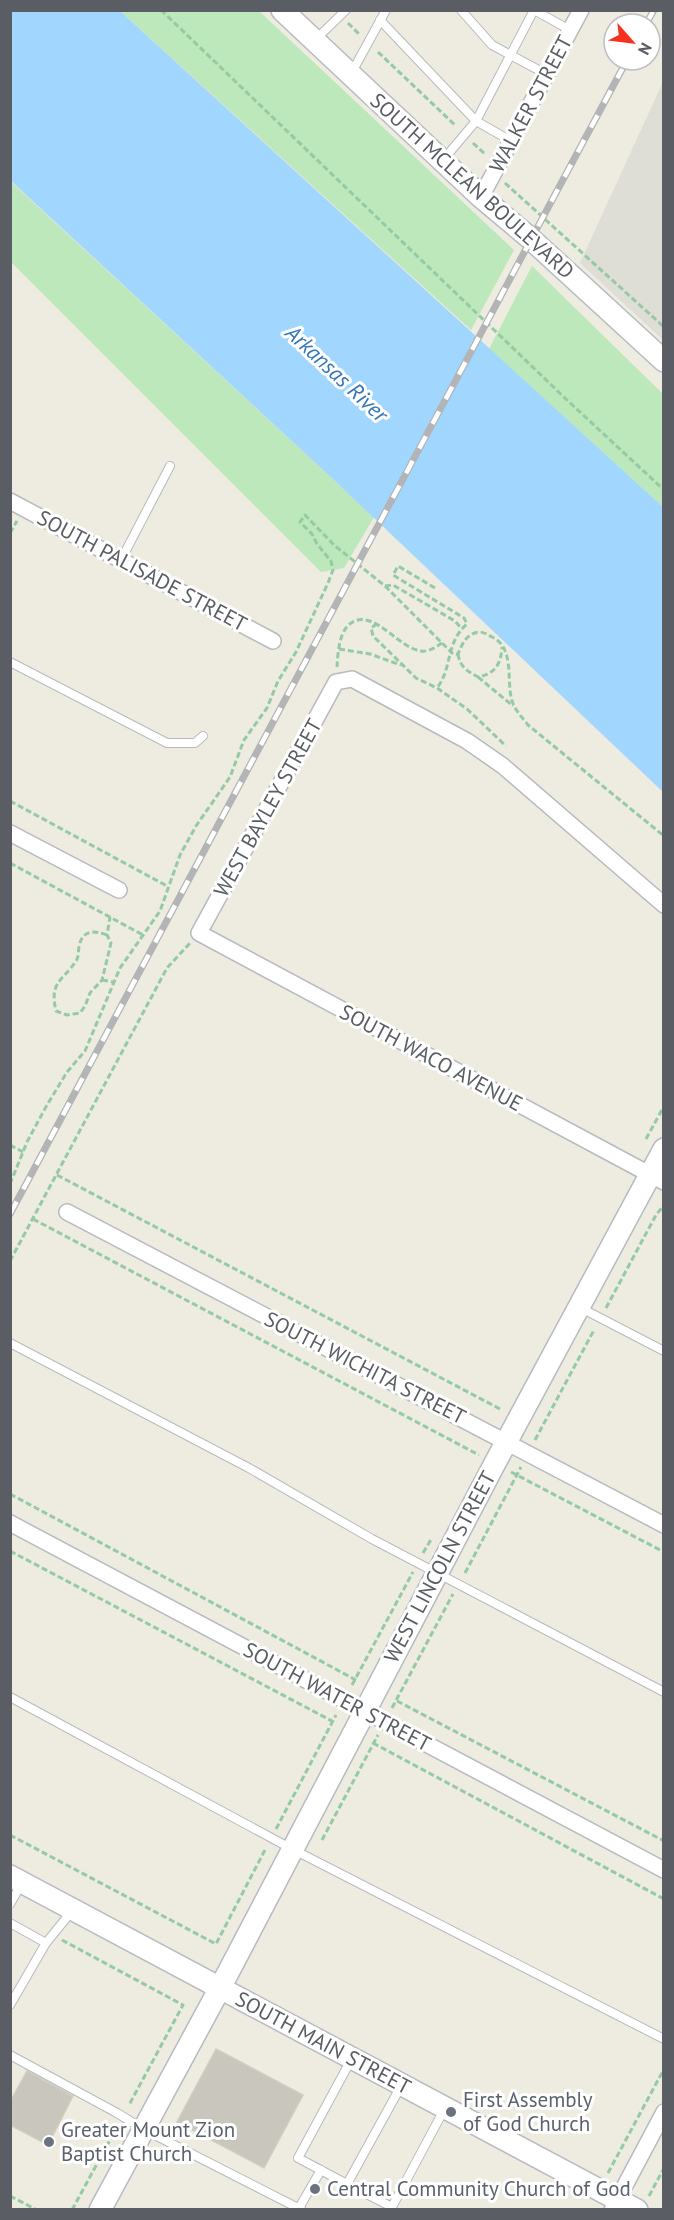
<svg xmlns="http://www.w3.org/2000/svg" width="674" height="2220" font-family="'PT Sans',sans-serif">
<rect width="100%" height="100%" fill="#eeebe1"/>
<path fill="#deddd6" d="M663 82V340L580 263Z"/>
<g fill="#bce8bc">
<path d="M120 11H259L514 250 471 330Z"/>
<path d="M10 181 374 517 344 568 321 572 11 262Z"/>
<path d="M532 266 663 394V507L489 349Z"/>
</g>
<path fill="#a1d6ff" d="M10 11H120L663 507V792L335 481 11 181Z"/>
<g fill="#c9c6be" stroke="#d3cdbf" stroke-width="1.5">
<path d="M216 2049 303 2095 264 2168 177 2122Z"/>
<path d="M27 2071 73 2096 48 2145 10 2125V2102Z"/>
</g>
<g fill="none" stroke-linecap="round" stroke-linejoin="round">
<defs>
<g id="lane">
<path d="M461 10 492 45 546 74"/>
<path d="M380 20 476 121 511 141"/>
<path d="M315 40 346 10"/>
<path d="M352 72 386 10"/>
<path d="M443 160 476 121 534 10 570 30"/>
<path d="M121 560 170 466"/>
<path d="M10 662 167 743H195L203 736"/>
<path d="M579 1307 664 1351"/>
<path d="M10 1343 249 1468 372 1539 664 1692"/>
<path d="M10 1697 292 1849 664 2039"/>
<path d="M10 1904 22 1883"/>
<path d="M10 1923 46 1943"/>
<path d="M10 2005 46 1943 72 1911"/>
<path d="M10 2055 117 2113 143 2129 302 2210"/>
<path d="M351 2060 298 2158 347 2184 401 2086"/>
<path d="M347 2184 392 2207 445 2108"/>
<path d="M299 2208 321 2170"/>
</g>
<g id="street">
<path d="M481 197 581 10"/>
<path d="M10 501 273 641"/>
<path d="M10 833 119 890"/>
<path d="M664 905 503 766 467 741 352 679 336 682 199 933 664 1182"/>
<path d="M67 1212 664 1525"/>
<path d="M10 1523 664 1870"/>
<path d="M612 2210 664 2112"/>
</g>
<g id="secondary">
<path d="M282 10 481 197 531 239 664 361"/>
<path d="M10 1876 637 2210"/>
<path d="M100 2210 220 1988 495 1463 664 1149"/>
</g>
</defs>
<use href="#lane" stroke="#b7babf" stroke-width="10"/>
<use href="#street" stroke="#b7babf" stroke-width="18"/>
<use href="#secondary" stroke="#b7bbc1" stroke-width="24"/>
<g stroke="#94caa4" stroke-width="3" stroke-dasharray="6 3" stroke-linecap="butt">
<path d="M161 10 567 400 664 490"/>
<path d="M348 23 360 35"/>
<path d="M378 52 456 126"/>
<path d="M473 143 486 155"/>
<path d="M505 183 664 327"/>
<path d="M10 533 17 521"/>
<path d="M385 586 393 585 455 621 462 629"/>
<path d="M435 588 398 566 393 575 464 618 467 624C445 643 453 667 437 688"/>
<path d="M377 624 371 628 373 636 416 678 437 688 467 709 506 746"/>
<path d="M339 649 370 654 401 665"/>
<path d="M458 654C460 667 467 671 478 677 495 674 501 664 502 647"/>
<path d="M337 667C338 652 339 627 355 621 376 612 399 648 421 651 429 652 436 647 442 643"/>
<path d="M478 677 513 706"/>
<path d="M10 801 167 886"/>
<path d="M10 863 143 935"/>
<path d="M107 935C93 930 82 930 79 947 78 952 79 957 76 961 63 981 49 981 56 1011L67 1015 80 1013 85 1006 90 993 102 980 111 943 107 935 110 917"/>
<path d="M102 980 113 982"/>
<path d="M646 1139 664 1106"/>
<path d="M10 1145 23 1152"/>
<path d="M57 1175 502 1410"/>
<path d="M10 1184 27 1142 47 1105 67 1072 85 1051 120 968 160 911 180 855 196 826 230 777 244 740 267 708 278 681 296 652 328 583 333 570 331 561 317 544 312 534 300 522 305 515 334 545 385 586 453 654H458C462 644 467 633 479 632 484 632 488 635 492 637 514 647 507 678 511 697 513 708 521 716 528 725L664 836"/>
<path d="M33 1219 479 1455"/>
<path d="M10 1261 167 968 190 943"/>
<path d="M606 1308 656 1215 664 1205"/>
<path d="M535 1440 594 1330"/>
<path d="M511 1472 664 1552"/>
<path d="M10 1494 356 1680"/>
<path d="M10 1551 332 1721"/>
<path d="M423 1553 432 1538"/>
<path d="M465 1573 521 1467"/>
<path d="M352 1685 413 1572"/>
<path d="M397 1701 664 1841"/>
<path d="M392 1708 453 1594"/>
<path d="M373 1743 664 1899"/>
<path d="M276 1829 336 1715"/>
<path d="M10 1835 216 1944 266 1848"/>
<path d="M322 1840 378 1735"/>
<path d="M62 1940 183 2005 129 2105"/>
<path d="M608 2173 664 2069"/>
<path d="M10 2196 37 2210"/>
<path d="M649 2196 664 2168"/>
<path d="M72 2210 117 2127"/>
</g>
<use href="#lane" stroke="#fff" stroke-width="8"/>
<use href="#street" stroke="#fff" stroke-width="15"/>
<use href="#secondary" stroke="#fff" stroke-width="21"/>
<defs>
<g id="rail">
<path d="M646 24 654 10"/>
<path d="M10 1214 627 60"/>
</g>
</defs>
<use href="#rail" stroke="#b3b4b5" stroke-width="7"/>
<use href="#rail" stroke="#fff" stroke-width="4.5" stroke-dasharray="14" stroke-linecap="butt"/>
</g>
<g fill="#6b7280" stroke="#fff" stroke-width="2">
<circle cx="451" cy="2112" r="6"/>
<circle cx="49" cy="2142" r="6"/>
<circle cx="315" cy="2189" r="6"/>
</g>
<g text-anchor="middle" stroke-width="6" stroke-linejoin="round" paint-order="stroke">
<g font-size="21" fill="#5a5e64" stroke="#fff">
<text transform="translate(531 104) rotate(-62)" y="7">WALKER STREET</text>
<text transform="translate(472 186) rotate(42)" y="7">SOUTH MCLEAN BOULEVARD</text>
<text transform="translate(142 571) rotate(28)" y="7">SOUTH PALISADE STREET</text>
<text transform="translate(268 808) rotate(-61)" y="7">WEST BAYLEY STREET</text>
<text transform="translate(431 1058) rotate(28)" y="7">SOUTH WACO AVENUE</text>
<text transform="translate(365 1368) rotate(27)" y="7">SOUTH WICHITA STREET</text>
<text transform="translate(440 1567) rotate(-62)" y="7">WEST LINCOLN STREET</text>
<text transform="translate(337 1697) rotate(28)" y="7">SOUTH WATER STREET</text>
<text transform="translate(323 2043) rotate(28)" y="7">SOUTH MAIN STREET</text>
</g>
<g font-size="21" fill="#5b616d" stroke="#fff" text-anchor="start">
<text x="463" y="2107">First Assembly<tspan x="463" dy="24">of God Church</tspan></text>
<text x="61" y="2137">Greater Mount Zion<tspan x="61" dy="24">Baptist Church</tspan></text>
<text x="327" y="2196">Central Community Church of God</text>
</g>
<g font-size="22" font-style="italic" fill="#3676b8" stroke="#fff">
<text transform="translate(337 373) rotate(43)" y="8">Arkansas River</text>
</g>
</g>
<rect width="674" height="2220" fill="none" stroke="#5a5e64" stroke-width="24"/>
<g transform="translate(632 42) rotate(118)"><circle r="28" fill="#ffffff" stroke="#bdbfc1" stroke-width="1.5"/>
<path d="M0-4.5L10 22L0 15L-10 22Z" fill="#f63120"/>
<text y="-9" font-size="16" font-weight="bold" text-anchor="middle" fill="#5a5e64">N</text>
</g>
</svg>
